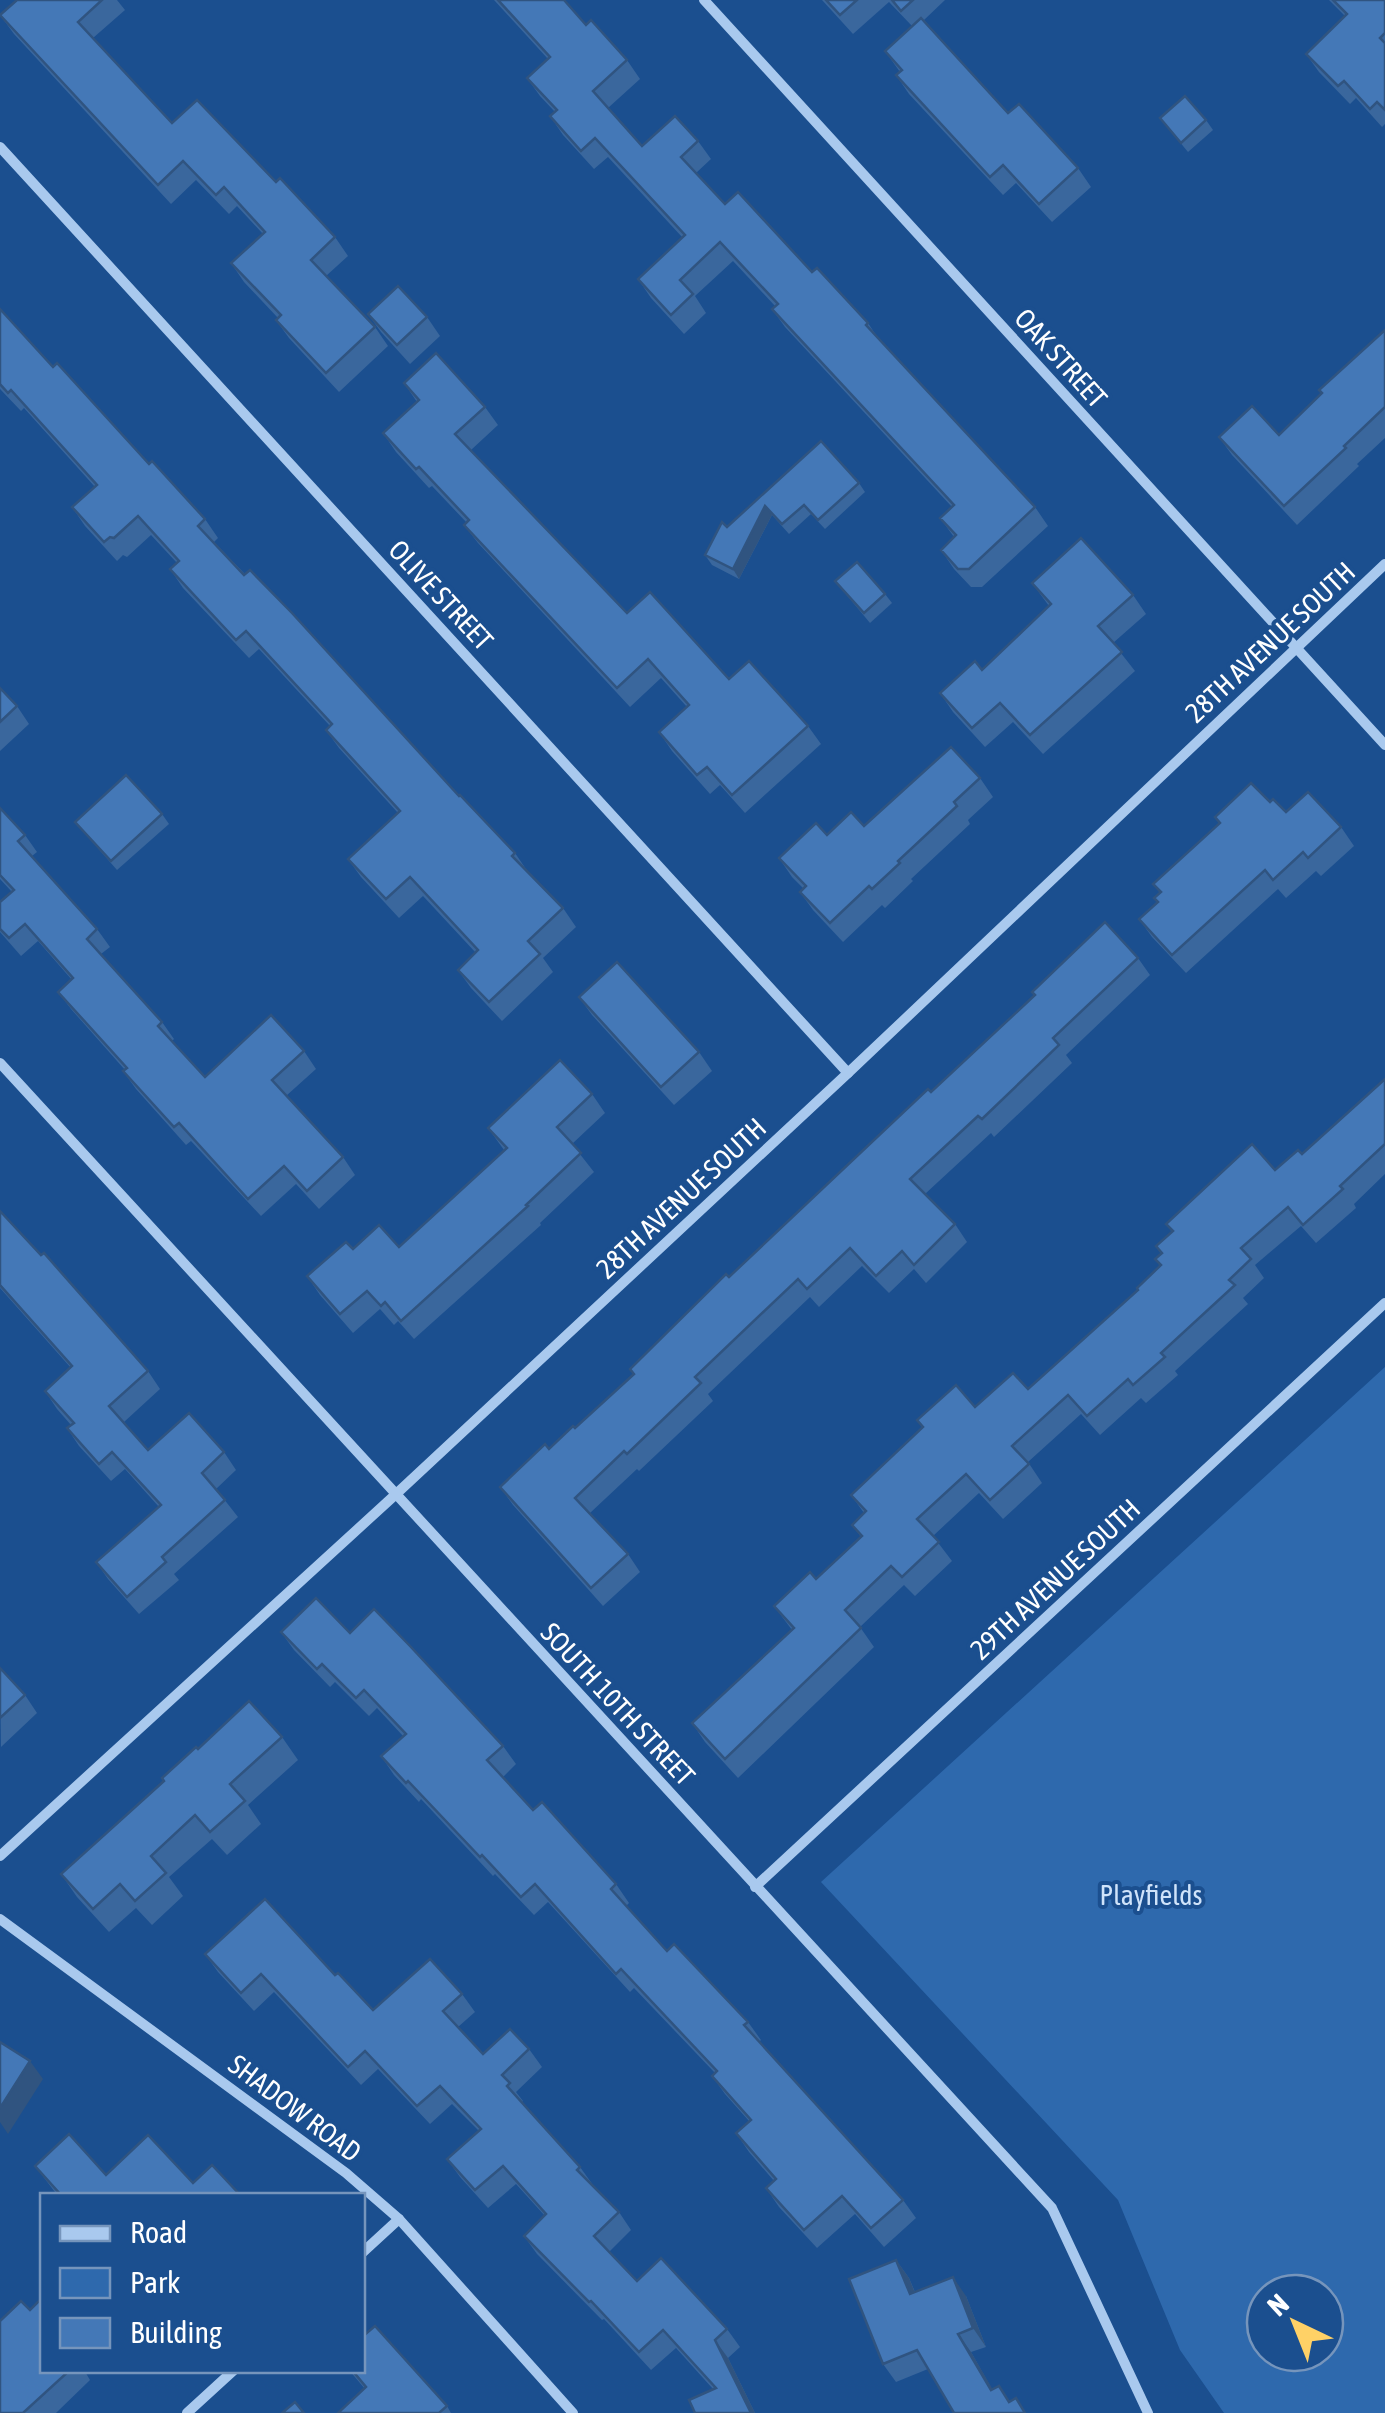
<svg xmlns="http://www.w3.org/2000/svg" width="1385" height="2413" font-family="'Asap Condensed',sans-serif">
<rect width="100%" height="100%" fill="#1b4f8f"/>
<path fill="#2e69ad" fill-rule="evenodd" d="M1385 1367V2413H1224L1180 2350 1118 2200 821 1882ZM1265 2293H1325V2353H1265Z"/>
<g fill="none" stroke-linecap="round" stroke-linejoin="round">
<g stroke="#a9c9ee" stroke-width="10">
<path d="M704 0 1385 745"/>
<path d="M0 147 848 1073"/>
<path d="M0 1063 1052 2208 1148 2413"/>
<path d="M0 1856 395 1495 848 1073 1385 564"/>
<path d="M755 1887 1385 1303"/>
<path d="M0 1919 346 2173 399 2219 573 2413"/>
<path d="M362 2253 399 2219"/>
<path d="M187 2413 234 2370"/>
</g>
</g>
<g fill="#3a679d">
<path d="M17 0H117L125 10 93 38 172 123 276 182 335 237 348 256 326 276 375 327 388 346 339 392 289 338 276 320 278 318 244 282 231 263 263 234 237 206 229 214 196 180 171 204 14 34 0 15Z"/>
<path d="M494 0H564L586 25 627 60 640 79 608 108 642 146 698 141 711 159 696 173 725 204 812 272 868 323 878 338 1035 507 1048 526 982 587H971L954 569 941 550 954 537 940 518 952 507 785 327 772 309 775 306 733 261 695 296 706 313 684 334 651 298 638 279 682 237 608 157 594 169 563 135 550 116 555 112 540 96 527 78 548 59Z"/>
<path d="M822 0H945L924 20 1008 113 1078 168 1091 187 1052 222 1016 183 1003 195 909 94 896 75 900 72 885 51 912 26 889 2 853 34Z"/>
<path d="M1329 0H1385V124L1382 127 1356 98 1350 104 1319 72 1306 54 1345 16Z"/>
<path d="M1160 118 1206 120 1213 130 1188 152Z"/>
<path d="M0 309 53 367 205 519 218 538 214 542 515 853 528 872 563 908 576 927 543 958 553 972 502 1021 471 988 458 970 476 953 423 896 399 918 361 877 348 859 398 813 339 748 326 730 330 726 259 649 249 658 183 588 170 569 177 563 151 535 127 557 123 555 117 561 85 526 72 507 95 487 24 408 21 411 0 389Z"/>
<path d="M368 314 427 317 440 336 410 364 381 332Z"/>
<path d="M1385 330V438L1357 464 1359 466 1297 525 1232 455 1219 437 1279 435Z"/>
<path d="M404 383 485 407 498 425 471 450 627 613 729 679 808 726 821 744 745 813 720 785 710 794 672 751 659 732 687 707 661 678 630 707 478 543 464 525 467 523 432 486 429 488 396 452 383 433 417 402Z"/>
<path d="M821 441 859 483 865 492 825 529 811 514 789 534 772 515 739 579 712 565 705 555 727 527Z"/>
<path d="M835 581 885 594 892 603 870 623Z"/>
<path d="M1032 583 1133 595 1146 614 1113 643 1135 671 1043 754 1013 722 985 747 953 712 940 693 982 670 1049 606Z"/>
<path d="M0 688 17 706 29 724 0 751Z"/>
<path d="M980 778 993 797 968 820 970 824 911 879 913 881 885 908 882 905 843 942 813 910 800 892 803 888 792 877 779 858 827 835 864 826Z"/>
<path d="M1270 802 1286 812 1341 827 1354 846 1321 876 1316 871 1286 898 1278 889 1186 973 1152 937 1139 919 1157 902 1160 893 1153 884 1219 823 1215 817Z"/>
<path d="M0 808 25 835 37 852 32 856 97 929 110 947 101 954 162 1022 174 1039 172 1041 205 1077 304 1051 316 1069 286 1096 343 1157 355 1175 319 1209 296 1184 261 1216 191 1141 186 1145 136 1089 123 1071 125 1070 71 1009 58 992 72 980 38 941 21 956 0 932V902L12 892 0 879Z"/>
<path d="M162 814 169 824 117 870 75 822Z"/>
<path d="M1138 958 1150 975 1066 1055 1072 1063 994 1137 991 1133 925 1194 955 1224 967 1242 926 1283 914 1269 889 1293 862 1266 819 1307 810 1297 708 1394 713 1401 639 1471 637 1469 590 1513 628 1554 640 1572 603 1606 513 1505 500 1487 575 1428 633 1374 630 1369 931 1092Z"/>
<path d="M579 997 699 1052 712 1071 674 1105 592 1015Z"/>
<path d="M1385 1079V1174L1354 1204 1356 1208 1316 1243 1301 1226 1255 1265 1264 1278 1243 1298 1248 1304 1175 1371 1178 1375 1146 1403 1141 1398 1100 1435 1081 1414 1028 1462 1042 1483 1003 1519 979 1493 933 1536 952 1561 915 1596 904 1585 860 1627 874 1647 738 1778 705 1742 692 1723 792 1630 774 1606 816 1579 861 1537 852 1525 864 1513 851 1495 922 1427 917 1420 975 1407 1028 1389 1138 1290 1160 1266 1155 1259 1161 1254 1156 1246 1172 1232 1166 1224 1275 1170 1302 1154Z"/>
<path d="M592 1094 605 1113 572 1144 594 1172 540 1223 541 1225 414 1339 398 1321 394 1325 380 1309 353 1333 320 1295 307 1276 399 1247 504 1150 488 1128Z"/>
<path d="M0 1211 148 1371 160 1389 124 1422 148 1450 224 1452 236 1470 216 1489 238 1517 174 1574 179 1580 139 1614 108 1579 96 1562 159 1507 125 1469 111 1481 79 1446 67 1428 71 1425 57 1409 45 1391 71 1368 0 1288Z"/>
<path d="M281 1632 350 1633 503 1746 516 1764 503 1777 533 1810 616 1884 629 1903 626 1906 667 1951 748 2022 761 2040 759 2042 903 2200 916 2218 884 2247 855 2214 817 2248 779 2207 766 2188 774 2181 749 2152 736 2133 749 2121 725 2094 712 2076 715 2073 634 1988 630 1992 548 1902 534 1915 495 1874 493 1876 421 1799 419 1802 394 1775 381 1756 403 1736 377 1708 369 1716 335 1682 330 1687 294 1650Z"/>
<path d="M0 1668 25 1695 37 1713 1 1747Z"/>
<path d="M282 1737 298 1760 248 1805 261 1824 227 1855 212 1839 169 1877 183 1896 152 1925 136 1908 109 1932 77 1897 61 1874 198 1749Z"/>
<path d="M205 1954 335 1975 373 2010 462 1994 475 2012 458 2027 483 2054 529 2049 542 2067 516 2092 523 2101 522 2102 580 2167 593 2185 619 2212 631 2230 609 2252 637 2281 727 2329 740 2347 728 2358 755 2413H695L713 2389 676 2348 651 2370 604 2319 602 2320 537 2254 524 2236 545 2216 516 2184 488 2208 460 2177 447 2159 479 2131 452 2104 430 2124 378 2069 361 2085 274 1992 254 2011 218 1972Z"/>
<path d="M35 2166 106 2175 193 2183 241 2196H58Z"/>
<path d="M896 2260 909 2278 915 2292 966 2296 986 2347 971 2352 992 2389 1010 2401 1016 2398 1026 2413H954L928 2369 896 2382 883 2364Z"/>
<path d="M42 2370H84L90 2380 56 2413H0Z"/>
<path d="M349 2370H362L447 2406 451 2413H338L365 2389Z"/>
</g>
<g fill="#305480">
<path d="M765 506 772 515 739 579 733 569Z"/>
<path d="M30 2061 43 2079 8 2134 0 2122V2108Z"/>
<path d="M896 2260 909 2278 923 2313 910 2294Z"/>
<path d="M953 2277 966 2296 986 2347 973 2328Z"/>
<path d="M958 2334 971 2352 1004 2409 991 2390Z"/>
<path d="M715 2340 728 2358 755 2413H751Z"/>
</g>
<g fill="#4478b7" stroke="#305480" stroke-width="2.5">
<path d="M17 0H102L78 22 172 123 197 100 276 182 280 178 335 237 311 260 375 327 326 373 276 320 281 315 231 263 265 232 224 187 216 195 183 161 158 185 0 15Z"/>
<path d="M498 0H564L586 25 591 20 627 60 593 91 642 146 675 116 698 141 681 157 725 204 738 192 812 272 817 268 868 323 866 325 1035 507 969 569H958L941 550 956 535 940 518 954 505 772 309 778 304 720 242 680 280 693 294 671 315 638 279 685 235 595 138 581 151 550 116 557 110 527 78 550 57Z"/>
<path d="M826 0H857L840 15Z"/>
<path d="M892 0H913L901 11Z"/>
<path d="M1333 0H1385V33L1380 38 1385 43V110L1377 102 1370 109 1344 81 1338 86 1306 54 1347 14Z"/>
<path d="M921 18 1008 113 1019 104 1078 168 1039 204 1003 165 990 177 896 75 902 70 885 51Z"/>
<path d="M1185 96 1206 120 1181 143 1160 118Z"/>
<path d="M398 286 427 317 397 345 368 314Z"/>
<path d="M0 309 53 367 57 363 149 464 152 461 205 519 198 526 244 575 250 570 292 613 459 796 460 795 515 853 512 856 563 908 528 941 540 954 489 1002 458 970 478 950 410 877 386 899 348 859 400 811 326 730 332 724 246 631 236 640 170 569 179 561 138 516 114 538 110 537 104 542 72 507 97 485 11 390 8 393 0 384Z"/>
<path d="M1385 330V407L1344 446 1346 448 1284 506 1219 437 1252 406 1279 435 1322 393 1319 390Z"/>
<path d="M436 353 485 407 455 434 627 613 650 592 729 679 749 661 808 726 732 795 707 767 697 775 659 732 689 705 648 659 617 688 464 525 469 520 419 467 416 469 383 433 419 400 404 383Z"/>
<path d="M821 441 859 483 818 520 804 505 782 524 765 506 733 569 705 555 722 522 727 527Z"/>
<path d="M1081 538 1133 595 1098 626 1122 652 1030 735 1000 703 972 728 940 693 975 661 982 670 1051 604 1032 583Z"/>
<path d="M857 562 885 594 864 613 835 581Z"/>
<path d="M0 688 17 706 0 722Z"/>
<path d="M951 747 980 778 954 802 957 806 898 861 900 863 872 889 869 886 830 923 800 892 806 886 779 858 816 823 827 835 851 812 864 826Z"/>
<path d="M126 775 162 814 111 861 75 822Z"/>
<path d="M1251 783 1270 802 1273 799 1286 812 1308 792 1341 827 1308 858 1303 852 1273 880 1265 870 1172 955 1139 919 1158 902 1154 898 1161 892 1153 884 1220 823 1215 817Z"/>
<path d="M0 808 25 835 18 841 97 929 87 939 162 1022 158 1026 205 1077 271 1015 304 1051 272 1080 343 1157 307 1191 284 1166 248 1199 179 1123 174 1127 123 1071 127 1068 58 992 73 978 25 924 9 938 0 929V902L14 890 0 875Z"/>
<path d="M1105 922 1138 958 1053 1038 1059 1045 982 1119 978 1116 910 1179 955 1224 914 1265 902 1251 876 1276 850 1248 807 1289 798 1279 695 1377 701 1383 627 1454 624 1451 575 1498 628 1554 591 1588 500 1487 545 1444 549 1449 573 1426 575 1428 634 1374 630 1369 726 1274 729 1277 928 1089 931 1092 1035 995 1032 992Z"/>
<path d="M617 962 699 1052 661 1087 579 997Z"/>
<path d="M560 1060 592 1094 557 1127 581 1153 526 1205 528 1206 401 1321 385 1302 381 1306 367 1291 340 1314 307 1276 346 1242 353 1249 379 1225 399 1247 507 1148 488 1128Z"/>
<path d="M1385 1079V1144L1340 1186 1343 1189 1303 1225 1288 1207 1241 1248 1251 1259 1229 1280 1235 1285 1161 1353 1165 1357 1133 1385 1128 1379 1087 1416 1068 1395 1012 1446 1029 1464 990 1500 966 1474 917 1519 939 1542 902 1577 891 1566 845 1610 861 1628 725 1759 692 1723 794 1628 774 1606 810 1572 816 1579 862 1536 852 1525 866 1511 851 1495 923 1427 917 1420 956 1385 975 1407 1013 1373 1028 1389 1138 1290 1137 1288 1161 1265 1155 1259 1162 1253 1156 1246 1173 1231 1166 1224 1252 1144 1275 1170 1298 1150 1302 1154Z"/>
<path d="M0 1211 41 1255 44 1253 148 1371 109 1406 148 1450 189 1413 224 1452 202 1473 225 1500 162 1557 166 1562 127 1597 96 1562 161 1505 112 1452 99 1464 67 1428 74 1423 45 1391 72 1366 0 1285Z"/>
<path d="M316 1598 350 1633 374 1609 410 1646 503 1746 487 1760 533 1810 542 1802 616 1884 611 1889 667 1951 674 1944 748 2022 744 2025 903 2200 871 2228 842 2196 804 2230 766 2188 776 2179 736 2133 751 2120 712 2076 717 2071 621 1969 616 1974 535 1884 521 1897 482 1855 480 1857 408 1781 406 1783 381 1756 406 1734 364 1690 356 1698 322 1664 317 1669 281 1632Z"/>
<path d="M0 1668 25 1695 0 1718Z"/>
<path d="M249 1701 282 1737 230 1784 245 1801 210 1832 195 1815 151 1856 166 1873 135 1901 120 1884 93 1909 61 1874 164 1781 162 1778 196 1747 198 1749Z"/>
<path d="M265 1899 335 1975 338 1973 373 2010 430 1959 462 1994 443 2011 483 2054 510 2029 529 2049 502 2075 510 2083 507 2086 580 2167 577 2170 619 2212 594 2236 637 2281 661 2258 727 2329 715 2340 751 2413H695L689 2400 716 2388 663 2330 639 2352 591 2301 589 2302 524 2236 546 2214 503 2166 475 2190 447 2159 481 2129 440 2086 417 2106 365 2051 348 2067 261 1974 241 1993 205 1954Z"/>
<path d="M0 2042 30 2061 0 2108Z"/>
<path d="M69 2134 106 2175 148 2135 193 2183 212 2165 241 2196H62L35 2166Z"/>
<path d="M896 2260 910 2294 953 2277 973 2328 958 2334 991 2390 999 2386 1009 2402 1016 2398 1025 2413H954L917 2350 883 2364 849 2279Z"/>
<path d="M42 2298V2370H70L23 2413H0V2321L21 2301 30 2310Z"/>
<path d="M375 2326 447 2406 439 2413H338L366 2387 352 2370H362V2337Z"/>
<path d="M295 2402 304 2413H282Z"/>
</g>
<g text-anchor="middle" stroke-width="8" stroke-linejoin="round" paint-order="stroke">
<g font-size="28" fill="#fff" stroke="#1b4f8f">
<text transform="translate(1061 358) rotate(48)" y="10">OAK STREET</text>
<text transform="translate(441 595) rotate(47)" y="10">OLIVE STREET</text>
<text transform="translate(1270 642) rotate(-43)" y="10">28TH AVENUE SOUTH</text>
<text transform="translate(681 1198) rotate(-43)" y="10">28TH AVENUE SOUTH</text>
<text transform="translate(1055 1579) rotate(-43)" y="10">29TH AVENUE SOUTH</text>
<text transform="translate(618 1704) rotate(47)" y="10">SOUTH 10TH STREET</text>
<text transform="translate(295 2108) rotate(37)" y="10">SHADOW ROAD</text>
</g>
<g font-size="28" fill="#cfe3fa" stroke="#1b4f8f">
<text x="1151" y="1905">Playfields</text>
</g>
</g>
<rect x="40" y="2193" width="325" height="180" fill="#1b4f8f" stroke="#7695bc" stroke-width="2.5"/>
<rect x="60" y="2226" width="50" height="15" fill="#a9c9ee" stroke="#7695bc" stroke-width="2.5"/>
<text x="130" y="2243" font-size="30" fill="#ffffff">Road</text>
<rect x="60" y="2268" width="50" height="30" fill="#2e69ad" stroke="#7695bc" stroke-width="2.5"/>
<text x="130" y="2293" font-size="30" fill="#ffffff">Park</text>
<rect x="60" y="2318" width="50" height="30" fill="#4478b7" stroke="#7695bc" stroke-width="2.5"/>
<text x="130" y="2343" font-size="30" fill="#ffffff">Building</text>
<g transform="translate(1295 2323) rotate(317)"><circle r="48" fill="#1b4f8f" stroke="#7695bc" stroke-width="2.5"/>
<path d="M0-8L18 38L0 25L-18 38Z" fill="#ffd166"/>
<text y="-15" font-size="28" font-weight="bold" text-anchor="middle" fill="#ffffff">N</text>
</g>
</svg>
